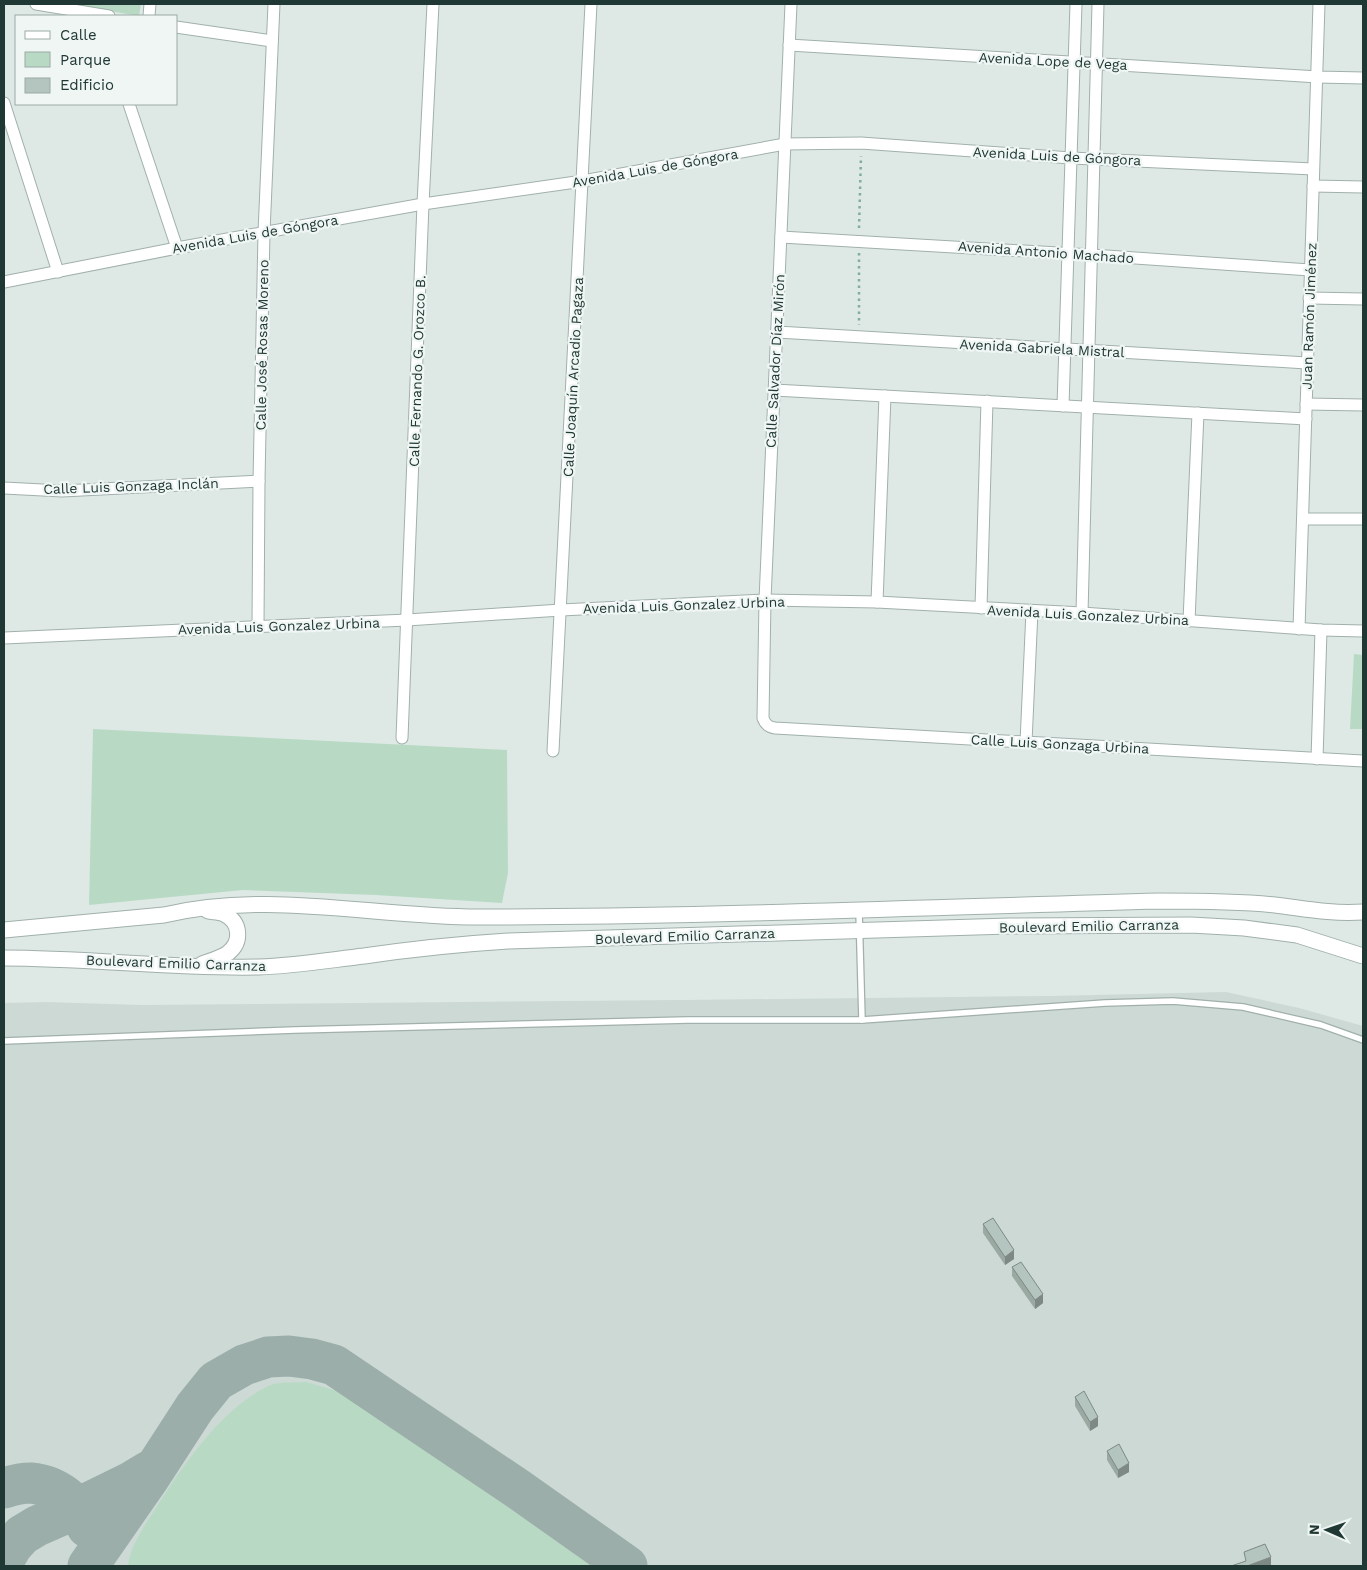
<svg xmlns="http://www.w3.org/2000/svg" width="1367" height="1570" font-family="'Work Sans',sans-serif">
<rect width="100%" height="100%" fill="#dee9e5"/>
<path fill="#cdd9d4" d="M1226 992 1299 1008 1363 1026V1566H4V1003L46 1002 143 1005 683 1000 1050 996Z"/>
<g fill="#b8dac4">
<path d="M68 4H141L139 16Z"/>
<path d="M1354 654 1363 655V729H1350Z"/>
<path d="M93 729 507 750 508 873 502 903 376 895 243 890 89 905Z"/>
<path d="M306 1382 340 1392 427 1442 604 1566H128C130 1546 145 1525 156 1508 183 1465 221 1409 268 1386 278 1381 295 1383 306 1382Z"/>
</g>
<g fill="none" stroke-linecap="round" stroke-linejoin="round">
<g stroke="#9caeaa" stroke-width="41">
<path d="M4 1488C13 1485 22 1483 31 1483 56 1485 80 1503 87 1527"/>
<path d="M4 1560 12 1546 22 1535 37 1526 78 1508 129 1483 149 1471"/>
<path d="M88 1566 149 1478 195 1407 216 1381 244 1365 268 1357 289 1356 312 1359 334 1365 518 1489 627 1566"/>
</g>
<defs>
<g id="service">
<path d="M859 911 862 1020"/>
<path d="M4 1041 295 1030 687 1020H862L1105 1003 1173 1001 1243 1007 1321 1025 1363 1040"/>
</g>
<g id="minor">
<path d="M36 4 109 16"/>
<path d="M791 4 765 600 763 718C765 724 768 727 775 728L1363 761"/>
<path d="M149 16 150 4"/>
<path d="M176 27 272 41"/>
<path d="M789 45 1318 77 1363 78"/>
<path d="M4 103 58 272"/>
<path d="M129 104 177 248"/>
<path d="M1313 186 1363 187"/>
<path d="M781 237 1092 255 1310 270"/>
<path d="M4 282 177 248 423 204 583 181 785 144 861 143 1071 158 1313 169"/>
<path d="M1309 298 1363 299"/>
<path d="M777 332 1307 363"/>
<path d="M774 390 1306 419"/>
<path d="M1306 404 1363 405"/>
<path d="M1063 406 1076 4"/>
<path d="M4 488 62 491 259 481"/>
<path d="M1303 519H1363"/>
<path d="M877 602 885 396"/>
<path d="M981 608 987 401"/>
<path d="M1082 613 1098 4"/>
<path d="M1189 621 1198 413"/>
<path d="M258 626 259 481 264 232 274 4"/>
<path d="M1299 629 1319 4"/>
<path d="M4 638 407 620 561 610 765 600 877 602 1082 613 1321 630 1363 631"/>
<path d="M402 738 423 204 433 4"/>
<path d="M1026 742 1032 611"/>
<path d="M553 751 591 4"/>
<path d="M1317 759 1321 630"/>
</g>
<g id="tertiary">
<path d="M4 930 164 915C267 890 374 917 478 917 705 917 933 907 1160 901 1198 901 1237 901 1275 905 1307 909 1331 914 1363 912"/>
<path d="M4 958C89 958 174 969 259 967 294 966 330 960 364 956 412 949 460 944 508 941L1009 926 1191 925 1244 928 1297 935 1363 956"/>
<path d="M202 964C210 961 221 958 228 953 242 942 241 922 224 914 220 912 213 912 208 911"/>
</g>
</defs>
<use href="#service" stroke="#a1b0ac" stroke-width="8"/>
<use href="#minor" stroke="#a1b0ac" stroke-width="13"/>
<use href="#tertiary" stroke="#a1b0ac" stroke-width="17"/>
<g stroke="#80aca1" stroke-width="2.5" stroke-dasharray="2.5 4" stroke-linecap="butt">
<path d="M859 228 861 156"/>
<path d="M859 253V325"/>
</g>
<use href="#service" stroke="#fff" stroke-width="5.5"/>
<use href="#minor" stroke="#fff" stroke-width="11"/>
<use href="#tertiary" stroke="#fff" stroke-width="15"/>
</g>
<g fill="#9ba9a3">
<path d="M983 1224 1014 1259 1005 1265 983 1233Z"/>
<path d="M1012 1267 1043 1303 1035 1309 1012 1276Z"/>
<path d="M1075 1397 1098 1426 1090 1431 1075 1406Z"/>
<path d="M1107 1451 1129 1472 1118 1478 1107 1460Z"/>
</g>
<g fill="#7e8985">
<path d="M1014 1250V1259L1005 1265V1257Z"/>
<path d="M1043 1294V1303L1035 1309V1300Z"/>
<path d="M1098 1417V1426L1090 1431V1422Z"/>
<path d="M1129 1463V1472L1118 1478V1470Z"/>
<path d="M1271 1557V1566H1247Z"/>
</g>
<g fill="#b4c4be" stroke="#7e8985">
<path d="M993 1218 1014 1250 1005 1257 983 1224Z"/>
<path d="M1021 1262 1043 1294 1035 1300 1012 1267Z"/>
<path d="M1084 1391 1098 1417 1090 1422 1075 1397Z"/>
<path d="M1119 1444 1129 1463 1118 1470 1107 1451Z"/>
<path d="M1265 1544 1271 1557 1247 1566H1231L1246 1561 1244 1552Z"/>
</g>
<g text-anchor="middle" stroke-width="4.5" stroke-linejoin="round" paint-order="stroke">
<g font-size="14" fill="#203834" stroke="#eff6f3">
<text transform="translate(1053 61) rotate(3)" y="5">Avenida Lope de Vega</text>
<text transform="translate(1057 156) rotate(3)" y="5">Avenida Luis de Góngora</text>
<text transform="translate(655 168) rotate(-10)" y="5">Avenida Luis de Góngora</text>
<text transform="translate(255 234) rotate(-10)" y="5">Avenida Luis de Góngora</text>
<text transform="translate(1046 252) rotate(4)" y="5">Avenida Antonio Machado</text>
<text transform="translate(1309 316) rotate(-88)" y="5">Juan Ramón Jiménez</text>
<text transform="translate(262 345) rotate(-89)" y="5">Calle José Rosas Moreno</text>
<text transform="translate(1042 348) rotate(3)" y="5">Avenida Gabriela Mistral</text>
<text transform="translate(775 361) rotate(-87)" y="5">Calle Salvador Díaz Mirón</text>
<text transform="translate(417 371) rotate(-88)" y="5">Calle Fernando G. Orozco B.</text>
<text transform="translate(573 377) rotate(-87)" y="5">Calle Joaquín Arcadio Pagaza</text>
<text transform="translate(131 486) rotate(-2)" y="5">Calle Luis Gonzaga Inclán</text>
<text transform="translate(684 605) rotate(-2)" y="5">Avenida Luis Gonzalez Urbina</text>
<text transform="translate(1088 615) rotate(3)" y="5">Avenida Luis Gonzalez Urbina</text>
<text transform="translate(279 626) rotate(-2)" y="5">Avenida Luis Gonzalez Urbina</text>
<text transform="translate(1060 744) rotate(3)" y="5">Calle Luis Gonzaga Urbina</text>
<text transform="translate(1089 926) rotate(-1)" y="5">Boulevard Emilio Carranza</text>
<text transform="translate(685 936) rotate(-2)" y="5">Boulevard Emilio Carranza</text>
<text transform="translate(176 963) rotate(2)" y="5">Boulevard Emilio Carranza</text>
</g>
</g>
<rect width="1367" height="1570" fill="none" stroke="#203834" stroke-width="10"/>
<rect x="15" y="15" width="162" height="90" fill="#eff6f3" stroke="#9caaa7"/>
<rect x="25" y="31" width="25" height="8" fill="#ffffff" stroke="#9caaa7"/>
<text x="60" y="40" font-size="15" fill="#203834">Calle</text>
<rect x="25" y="52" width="25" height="15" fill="#b8dac4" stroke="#9caaa7"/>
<text x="60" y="65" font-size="15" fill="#203834">Parque</text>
<rect x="25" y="78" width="25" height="15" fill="#b4c4be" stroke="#9caaa7"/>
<text x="60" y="90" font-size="15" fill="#203834">Edificio</text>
<g transform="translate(1327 1530) rotate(272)" stroke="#eff6f3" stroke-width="4" paint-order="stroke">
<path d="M0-4L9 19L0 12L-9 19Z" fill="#203834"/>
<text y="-8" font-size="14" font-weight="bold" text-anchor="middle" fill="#203834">N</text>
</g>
</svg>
